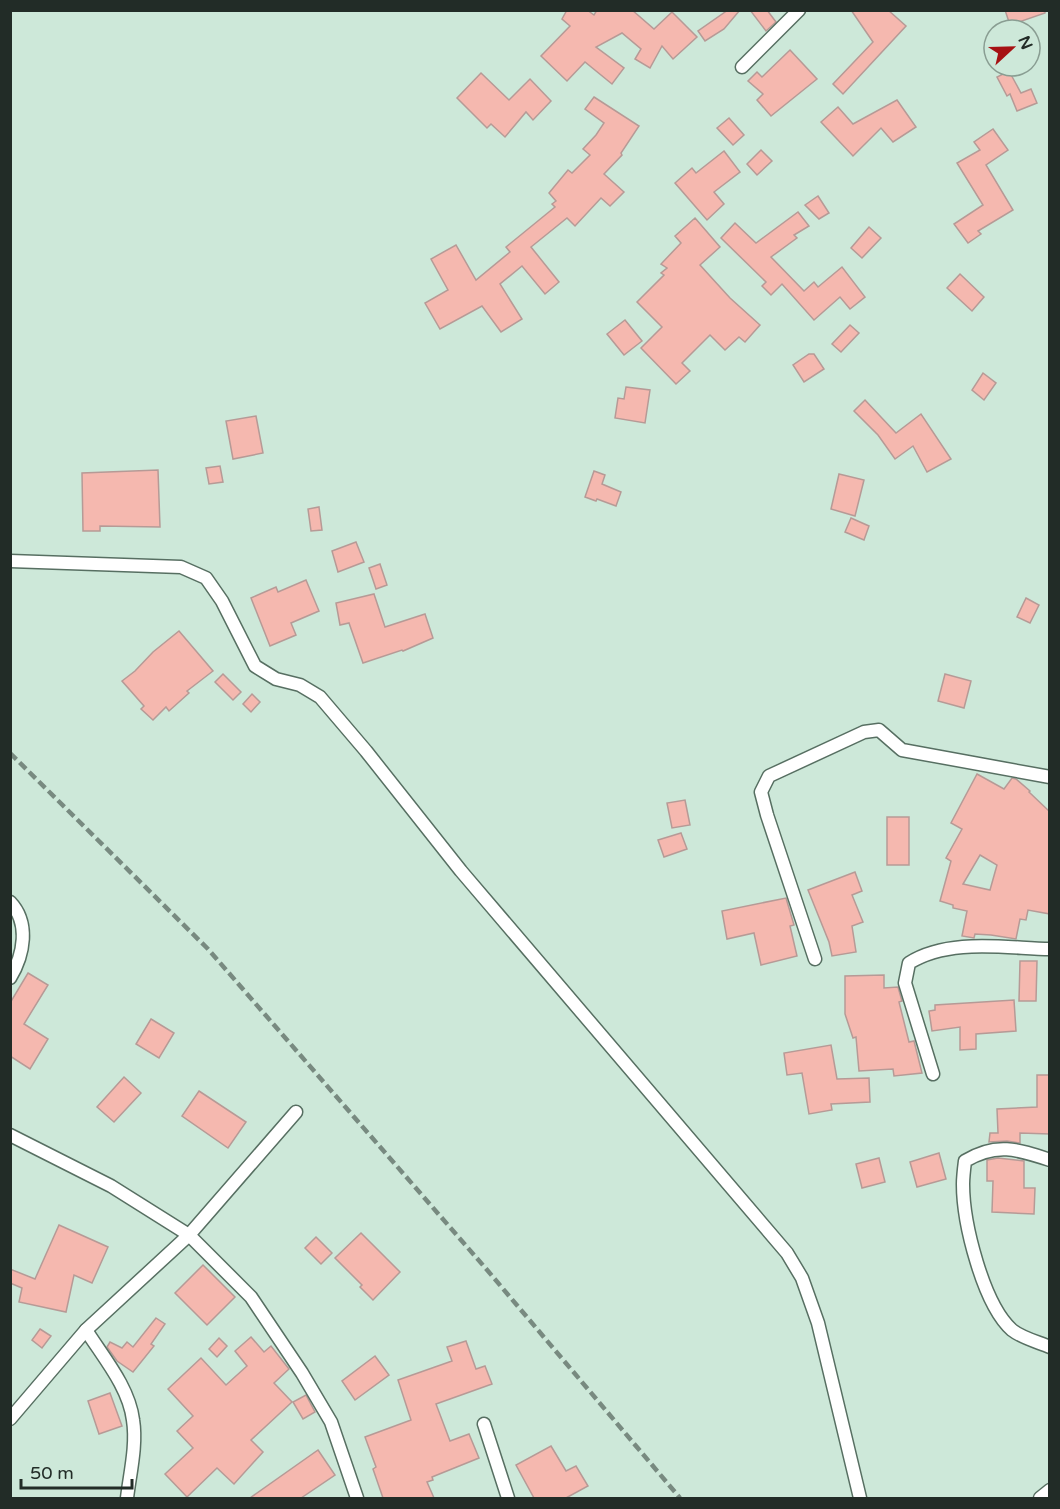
<svg xmlns="http://www.w3.org/2000/svg" width="1060" height="1509" font-family="'Varela Round',sans-serif">
<rect width="100%" height="100%" fill="#cde8d9"/>
<g fill="#f5b8af" stroke="#b69a96" stroke-width="1.5" fill-rule="evenodd">
<path d="M567 10H587L594 15 597 10H632L654 29 672 12 697 37 673 59 662 46 650 68 635 59 641 49 622 33 596 47 624 68 612 84 585 62 567 81 541 56 570 26 562 19Z"/>
<path d="M728 10H740L724 29 705 41 698 31Z"/>
<path d="M750 10H767L776 22 766 31Z"/>
<path d="M851 10H888L906 26 843 94 833 84 873 42Z"/>
<path d="M1005 10H1045V13L1010 25Z"/>
<path d="M790 50 817 79 771 116 757 100 763 94 748 81 757 72 762 77Z"/>
<path d="M1009 71 1021 93 1031 89 1037 103 1017 111 1010 94 1007 96 997 77Z"/>
<path d="M481 73 509 100 530 79 551 101 533 120 526 112 505 137 491 124 487 128 457 98Z"/>
<path d="M594 97 639 126 621 153 622 155 604 174 624 192 610 206 601 198 575 226 567 218 531 247 559 282 545 294 522 266 500 284 522 319 501 332 482 306 440 329 425 303 448 290 431 259 456 245 476 280 510 252 506 247 555 207 552 204 556 201 549 193 568 170 572 173 590 155 583 149 596 135 604 123 585 109Z"/>
<path d="M897 100 916 127 893 142 881 128 853 156 821 122 838 107 853 124Z"/>
<path d="M729 118 744 135 733 145 717 128Z"/>
<path d="M993 129 1008 150 986 165 1013 210 978 231 981 234 968 243 954 224 983 205 957 163 980 150 974 142Z"/>
<path d="M761 150 772 161 757 175 747 164Z"/>
<path d="M724 151 740 172 714 192 724 204 707 220 675 183 692 168 696 173Z"/>
<path d="M818 196 829 213 819 219 805 205Z"/>
<path d="M798 212 809 226 794 235 797 238 771 257 804 291 814 282 818 287 842 267 865 297 850 309 840 297 814 320 782 284 771 295 762 286 766 282 721 238 735 223 756 243Z"/>
<path d="M695 218 720 247 700 265 730 298 760 325 745 342 739 337 725 350 710 335 682 363 690 371 676 384 641 348 662 327 637 302 664 275 661 273 667 268 661 264 681 243 675 236Z"/>
<path d="M869 227 881 238 862 258 851 248Z"/>
<path d="M960 274 984 297 972 311 947 288Z"/>
<path d="M625 320 642 341 624 355 607 334Z"/>
<path d="M850 325 859 333 841 352 832 344Z"/>
<path d="M809 354H814L824 369 804 382 793 365Z"/>
<path d="M983 373 996 383 984 400 972 390Z"/>
<path d="M626 387 650 390 645 423 615 418 618 398 624 399Z"/>
<path d="M865 400 896 433 921 414 951 459 927 472 913 446 895 459 878 435 854 411Z"/>
<path d="M256 416 263 453 233 459 226 421Z"/>
<path d="M220 466 223 482 209 484 206 468Z"/>
<path d="M158 470 160 527 100 526V531H83L82 473Z"/>
<path d="M594 471 605 475 602 484 621 492 616 506 597 499 596 501 585 497Z"/>
<path d="M839 474 864 480 855 516 831 509Z"/>
<path d="M319 507 322 530 311 531 308 509Z"/>
<path d="M851 518 869 526 864 540 845 532Z"/>
<path d="M356 542 364 562 338 572 332 551Z"/>
<path d="M380 564 387 585 376 589 369 568Z"/>
<path d="M306 580 319 611 291 623 296 635 270 646 251 598 276 587 278 592Z"/>
<path d="M374 594 385 627 425 614 433 638 403 651 402 650 363 663 349 623 340 625 336 603Z"/>
<path d="M1026 598 1039 605 1030 623 1017 617Z"/>
<path d="M179 631 213 671 187 691 189 693 169 711 166 707 153 720 141 709 144 706 122 681 135 671 153 652Z"/>
<path d="M223 674 241 692 233 700 215 682Z"/>
<path d="M945 674 971 681 964 708 938 701Z"/>
<path d="M252 694 260 702 251 712 243 704Z"/>
<path d="M977 774 1004 789 1012 778 1016 779 1030 791 1029 792 1050 812V914L1028 910 1026 920 1020 919 1016 939 991 935 975 934 974 938 962 936 967 911 953 908V905L940 901 951 861 946 858 962 829 951 823ZM980 855 997 865 990 890 963 884Z"/>
<path d="M685 800 690 825 672 828 667 803Z"/>
<rect x="887" y="817" width="22" height="48"/>
<path d="M681 833 687 849 664 857 658 840Z"/>
<path d="M855 872 862 891 852 895 863 922 852 926 856 952 832 956 829 942 808 890Z"/>
<path d="M786 898 794 925 790 926 797 956 761 965 754 933 727 939 722 911Z"/>
<path d="M1020 961H1037L1036 1001H1019Z"/>
<path d="M28 973 48 985 24 1024 48 1039 30 1069 10 1056V1003Z"/>
<path d="M884 975V988L898 987 902 1001 899 1002 909 1042 914 1041 922 1073 894 1076 893 1069 859 1071 856 1037 853 1038 845 1014V976Z"/>
<path d="M1014 1000 1016 1031 976 1034V1049L960 1050V1027L932 1031 929 1011 935 1010V1005Z"/>
<path d="M151 1019 174 1033 159 1058 136 1044Z"/>
<path d="M831 1045 837 1079 869 1078 870 1102 831 1104 832 1110 809 1114 802 1073 787 1075 784 1053Z"/>
<path d="M1037 1075H1050V1134L1020 1133V1143L1007 1141 989 1142 990 1133H998L997 1109 1037 1107Z"/>
<path d="M124 1077 141 1093 114 1122 97 1107Z"/>
<path d="M199 1091 246 1122 228 1148 182 1116Z"/>
<path d="M939 1153 946 1179 917 1187 910 1162Z"/>
<path d="M879 1158 885 1182 862 1188 856 1164Z"/>
<path d="M998 1158 1024 1161V1188H1035L1034 1214 992 1212 993 1181H987V1160Z"/>
<path d="M59 1225 108 1247 92 1283 74 1275 66 1312 19 1302 22 1288 10 1283V1269L35 1279Z"/>
<path d="M361 1233 400 1272 373 1300 360 1287 362 1285 335 1258Z"/>
<path d="M316 1237 332 1253 321 1264 305 1248Z"/>
<path d="M203 1265 235 1297 207 1325 175 1293Z"/>
<path d="M156 1318 165 1324 151 1344 154 1346 133 1372 117 1361 107 1347 110 1342 122 1348 127 1342 133 1347Z"/>
<path d="M40 1329 51 1336 42 1348 32 1340Z"/>
<path d="M251 1337 264 1352 271 1346 289 1369 274 1383 292 1402 251 1440 263 1452 234 1484 217 1468 187 1497 165 1474 193 1448 177 1431 193 1416 168 1389 201 1358 226 1385 247 1366 235 1351Z"/>
<path d="M219 1338 227 1346 217 1357 209 1349Z"/>
<path d="M466 1341 476 1369 485 1366 492 1384 436 1404 450 1441 469 1434 479 1458 432 1477 433 1480 427 1482 434 1498H383L373 1469 376 1467 365 1437 411 1420 398 1380 452 1361 447 1347Z"/>
<path d="M375 1356 389 1375 355 1400 342 1381Z"/>
<path d="M110 1393 122 1426 99 1434 88 1401Z"/>
<path d="M306 1395 315 1412 303 1419 293 1402Z"/>
<path d="M551 1446 566 1471 576 1466 588 1486 566 1498H534L516 1465Z"/>
<path d="M318 1450 335 1475 301 1498H250Z"/>
</g>
<g fill="none" stroke-linecap="round" stroke-linejoin="round">
<defs>
<g id="minor">
<path d="M742 67 799 10"/>
<path d="M10 561 181 567 206 578 222 601 255 666 276 679 300 685 320 697 366 751 461 871 787 1253 802 1278 818 1323 860 1498"/>
<path d="M10 902C30 923 24 955 10 978"/>
<path d="M815 959 767 815 761 792 769 776 864 732 879 730 902 750 1050 777"/>
<path d="M933 1074 905 983 909 963C949 938 1004 948 1050 949"/>
<path d="M10 1135 111 1186 189 1235 251 1297 302 1373 331 1422 357 1498"/>
<path d="M1050 1160C1017 1149 996 1142 965 1161 964 1169 963 1177 963 1184 963 1223 983 1304 1012 1330 1022 1338 1038 1342 1050 1347"/>
<path d="M86 1330C103 1357 129 1387 133 1420 137 1445 130 1473 127 1498"/>
<path d="M10 1419 86 1330 189 1235 296 1112"/>
<path d="M484 1424 508 1498"/>
<path d="M1040 1498 1050 1490"/>
</g>
</defs>
<use href="#minor" stroke="#576f62" stroke-width="15"/>
<use href="#minor" stroke="#fff" stroke-width="12"/>
<path stroke="#788a80" stroke-width="4.5" stroke-dasharray="9 4.5" stroke-linecap="butt" d="M10 753 208 949 488 1271 680 1498"/>
</g>
<rect width="1060" height="1509" fill="none" stroke="#222c27" stroke-width="24"/>
<g transform="translate(1012 48) rotate(68)"><circle r="28" fill="#cde8d9" stroke="#899d92" stroke-width="1.5"/>
<path d="M0-4.5L10 22L0 15L-10 22Z" fill="#a61113"/>
<text y="-9" font-size="16" font-weight="bold" text-anchor="middle" fill="#222c27">N</text>
</g>
<path d="M21 1479v9h111v-9" fill="none" stroke="#222c27" stroke-width="3"/>
<text x="30" y="1479" font-size="18" fill="#222c27" stroke="#cde8d9" stroke-width="4.5" paint-order="stroke">50 m</text>
</svg>
